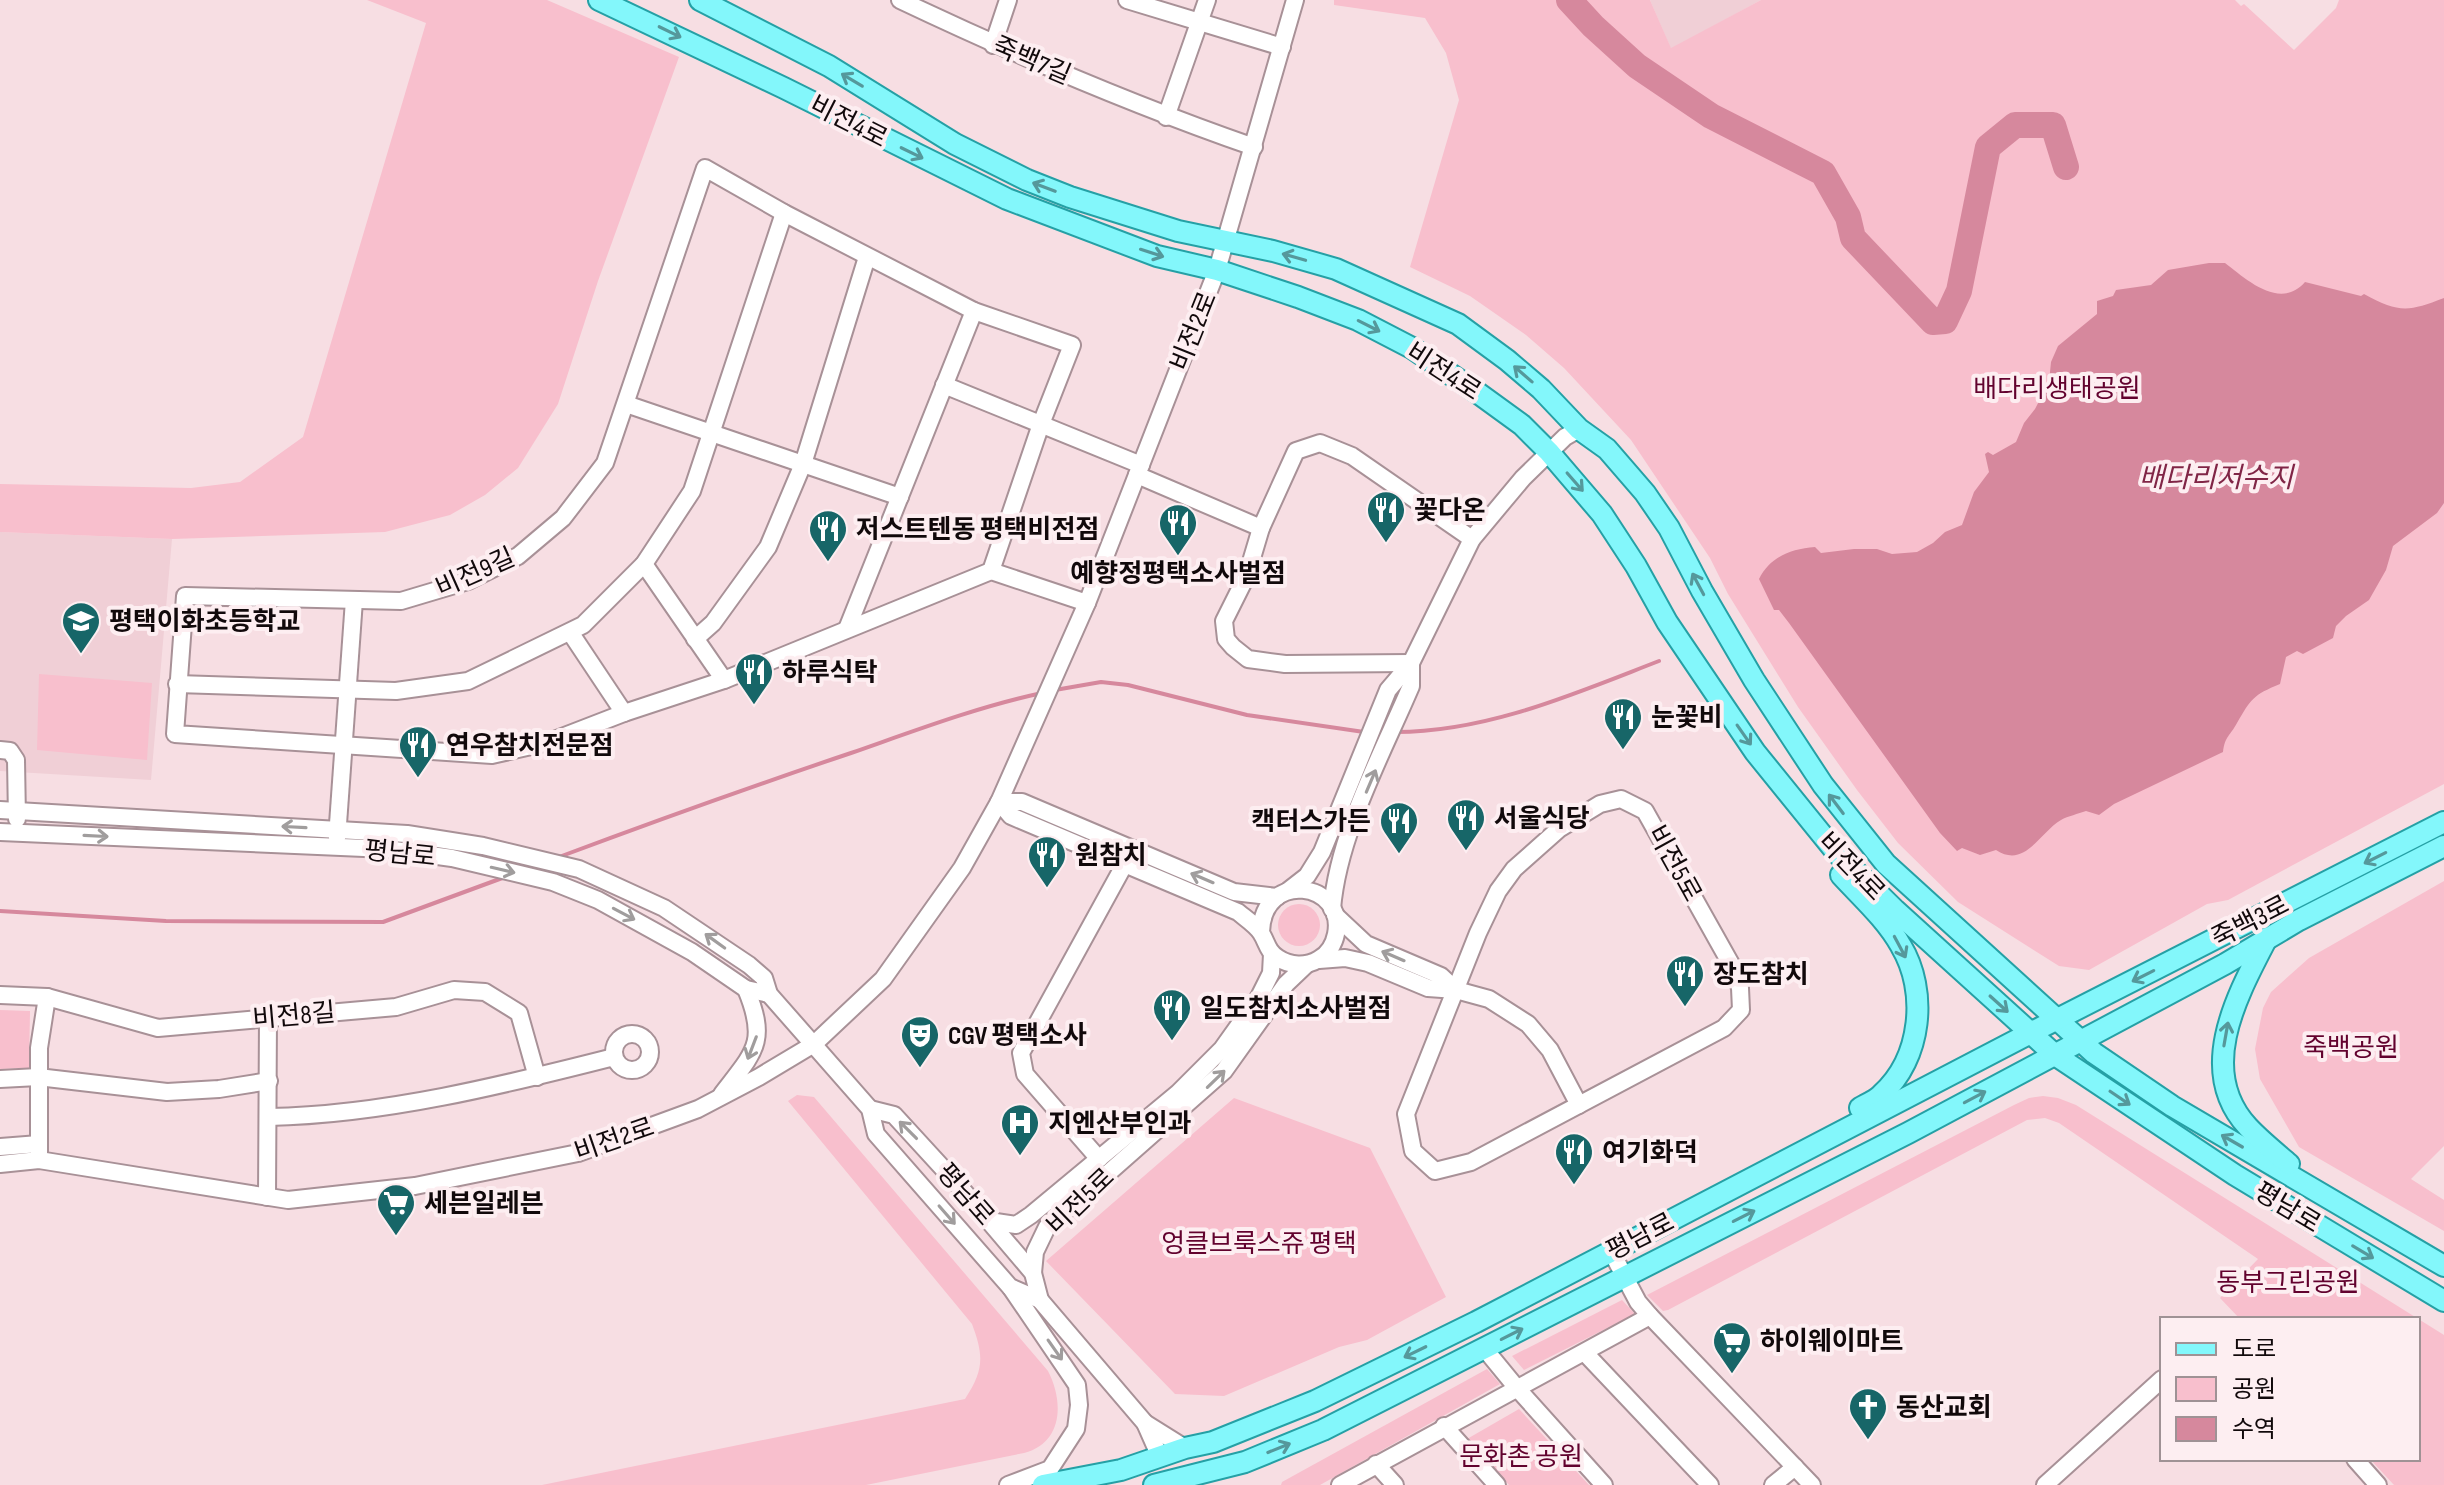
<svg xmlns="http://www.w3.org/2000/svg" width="2444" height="1485" font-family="'Sofia Sans Condensed','Noto Sans KR',sans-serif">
<rect width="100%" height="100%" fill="#f7dee3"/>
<g fill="#f0cfd6">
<path d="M1650 0H1761L1671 49Z"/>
<path d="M0 532 172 539 151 780 0 771Z"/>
</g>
<g fill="#f8bfcd">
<path d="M367 0H547L679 57 598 281 558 404 518 468 485 495 450 515 385 532 172 539 0 532V484L191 488 240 482 303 437 426 23Z"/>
<path d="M1334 0H1650L1671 48 1761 0H2235L2241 6 2244 4 2294 50 2336 8 2339 0H2444V784L2228 900 2207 904 2089 970 2059 966 1958 902 1898 843 1857 790 1798 707 1728 594 1710 558 1631 440 1564 368 1526 335 1470 296 1410 267 1459 100 1446 53 1425 18 1334 5Z"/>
<path d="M39 674 152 683 147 760 37 750Z"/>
<path d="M2444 881V1146L2411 1179 2444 1200V1231L2299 1147 2260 1079 2255 1049 2263 1008 2271 992 2309 958Z"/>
<circle cx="1299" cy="925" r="21"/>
<path d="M0 1010 30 1011 29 1068 0 1069Z"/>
<path d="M797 1095 814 1097 1048 1371C1064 1402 1063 1443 1024 1453L866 1485H542L965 1399C984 1370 984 1356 972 1324L788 1101Z"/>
<path d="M2043 1096 2058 1098 2076 1105 2444 1335V1485H2394L2370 1459H2418V1319H2240L2220 1298 2258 1259 2059 1123 2045 1118 2027 1120 1668 1310 1663 1311 1647 1295 2014 1105 2029 1098Z"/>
<path d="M1234 1098 1370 1148 1446 1297 1367 1340 1339 1347 1224 1396 1175 1394 1046 1261Z"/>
<path d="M1622 1300 1635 1314 1524 1370 1512 1356Z"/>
<path d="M1487 1369 1500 1384 1320 1485H1281L1282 1482Z"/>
<path d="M1519 1409 1589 1485H1509L1467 1439Z"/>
</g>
<path fill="#d6889d" d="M2209 263H2225C2246 279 2280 311 2305 282L2361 296 2364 294C2399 313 2408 312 2444 298V503L2437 513 2393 546 2386 570 2369 600 2346 616 2336 626 2333 638 2303 654 2297 651 2286 657 2280 684C2253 695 2251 699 2237 723 2230 736 2225 736 2223 752L2114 804 2099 815 2086 811C2078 814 2068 816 2061 820 2039 833 2025 869 1996 850L1980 855 1962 848 1957 851 1940 833 1789 623 1779 610H1774L1759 579C1770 557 1790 549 1815 547L1821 553 1854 549H1877L1892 554 1917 552 1933 543 1945 532 1962 525 1974 492 1989 472 1985 454 1988 452 1993 455 2016 442 2024 423 2035 409 2049 382 2051 362 2058 346 2097 314V301L2113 296 2116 290 2151 285 2168 270Z"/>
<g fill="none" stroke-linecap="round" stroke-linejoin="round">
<g stroke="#d6889d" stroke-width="4">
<path d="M1055 690 1101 682 1128 685 1247 715 1364 732"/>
<path d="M1396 732C1488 732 1576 693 1659 661"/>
<path d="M559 857C655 821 753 786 851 753 914 731 977 707 1042 693"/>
<path d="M0 911 166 921 383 922 505 877"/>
</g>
<path stroke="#d6889d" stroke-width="26" d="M1569 0 1593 26 1637 66 1711 116 1823 173 1848 217 1853 238 1933 322 1945 321 1959 291 1988 147 2015 125H2053L2066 167"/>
<defs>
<g id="minor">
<path d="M900 0C1016 55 1133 105 1254 147"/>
<path d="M1127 0 1282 47"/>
<path d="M993 45 1008 0"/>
<path d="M1166 117 1207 0"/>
<path d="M944 385 1141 465"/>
<path d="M626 404 900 497"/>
<path d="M1137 475 1261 528 1296 451 1320 443 1352 456 1472 539"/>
<path d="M1261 528 1247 575 1224 621 1226 639 1233 647 1248 659 1285 664 1411 663"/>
<path d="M644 564 724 680"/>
<path d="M991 571 724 680 624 713 549 742 492 755 175 734 185 596 401 601 468 581 518 556 563 518 605 463 705 168 784 213 974 311 1072 345 1041 424 991 571 1087 603"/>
<path d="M847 629 974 311"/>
<path d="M570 632 624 713"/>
<path d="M695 639 713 623 768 547 803 464 867 257"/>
<path d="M177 684 396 691 468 681 583 625 644 564 692 491 784 213"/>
<path d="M0 750 10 751 16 760 17 819"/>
<path d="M1621 799 1645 811 1732 966 1740 988 1741 1010 1724 1028 1471 1162 1435 1171 1413 1151 1406 1114 1478 933 1498 891 1514 869 1559 829 1600 804Z"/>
<path d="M999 802 1011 816 1238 912C1245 918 1256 925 1261 933 1267 942 1267 951 1278 958 1290 966 1306 967 1319 959 1328 954 1334 944 1336 934 1346 882 1263 869 1261 932"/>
<path d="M999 802H1022L1234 892 1277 897"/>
<path d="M0 810 407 834 483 846 579 869 664 908 749 965 764 978 769 994 870 1109 876 1134 1010 1287 1040 1300 1145 1423 1160 1457"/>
<path d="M0 832 387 849 452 858 553 882 598 900 692 952 746 989 769 994"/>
<path d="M337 838 354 600"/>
<path d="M1289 890 1307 876 1322 852 1388 690 1411 663 1472 539 1523 478 1565 437 1579 429"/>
<path d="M1332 909C1338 835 1382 754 1411 686V663"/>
<path d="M1335 915 1366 944 1441 976 1456 990"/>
<path d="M1319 960 1345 958 1368 963 1428 988 1456 990 1489 999 1528 1024 1550 1050 1579 1105"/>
<path d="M0 995 47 997 158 1028 396 1007 454 990 485 992 519 1013 537 1077"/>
<circle cx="632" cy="1052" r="18"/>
<path d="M0 1079 38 1077 167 1092 219 1089 269 1081"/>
<path d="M722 1094C755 1051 768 1042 746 989"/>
<path d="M870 1109 894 1115 960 1187 1033 1273 1040 1300"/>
<path d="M269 1117C383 1115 504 1085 614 1057"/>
<path d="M0 1147 39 1144"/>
<path d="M1099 1159 1025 1074 1021 1053 1133 849"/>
<path d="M39 1160V1048L47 997"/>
<path d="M0 1164 39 1160 288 1200 415 1186 578 1153 698 1109 759 1077 814 1044 883 979 962 868 999 802 1087 603 1217 270 1295 0"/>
<path d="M267 1197 268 1017"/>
<path d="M989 1221 1016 1225 1031 1215 1178 1093 1222 1049 1259 997 1271 973 1272 954"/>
<path d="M1611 1251 1638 1302 1650 1316 1812 1485"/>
<path d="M1033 1273 1035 1252 1047 1227 1224 1071 1286 984 1307 964"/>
<path d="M1484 1348 1516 1387 1604 1485"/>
<path d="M1585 1353 1710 1485"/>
<path d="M1145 1423 1185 1448"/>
<path d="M1444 1426 1497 1485"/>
<path d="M2355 1459 2378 1485"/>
<path d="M1376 1464 1395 1485"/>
<path d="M1008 1485 1050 1469 1076 1429 1079 1405 1077 1385 1011 1288"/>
<path d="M1340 1485 1650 1316"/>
<path d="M1773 1485 1795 1467"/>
<path d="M2045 1485 2162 1379"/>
</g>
<g id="major">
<path d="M599 0 784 88 1007 199 1157 256 1217 270 1298 297 1358 320 1412 348 1478 393 1522 425 1549 452 1602 514 1636 566 1667 622 1755 752 1836 852 1895 910 2055 1055 2235 1175 2444 1301"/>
<path d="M700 0 829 66 955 144 1027 180 1070 197 1178 231 1273 251 1336 269 1458 324 1507 360 1541 389 1579 429 1607 449 1645 493 1669 528 1702 591 1754 680 1823 785 1886 864 2094 1053 2172 1106 2444 1266"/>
<path d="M1841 875C1861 897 1886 919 1901 946 1928 991 1922 1058 1881 1095 1876 1100 1867 1104 1860 1108"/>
<path d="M2267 938C2238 994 2195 1070 2248 1127 2260 1140 2275 1152 2289 1164"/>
<path d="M1043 1485 1121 1470 1185 1448 1213 1442 1315 1401 1476 1322 2040 1028 2444 822"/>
<path d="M1154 1485 1245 1462 1323 1430 1908 1133 2225 964 2299 920 2444 846"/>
</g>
</defs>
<use href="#minor" stroke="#a89197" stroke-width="20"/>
<use href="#major" stroke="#25a0a5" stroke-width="24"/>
<use href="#minor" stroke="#fff" stroke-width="16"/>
<use href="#major" stroke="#83f7fb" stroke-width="20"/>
</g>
<defs><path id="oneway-shaft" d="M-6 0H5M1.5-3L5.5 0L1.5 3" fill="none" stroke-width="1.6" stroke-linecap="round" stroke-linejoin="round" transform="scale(2)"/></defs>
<g stroke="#55989b">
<use href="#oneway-shaft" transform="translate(670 32) rotate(26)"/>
<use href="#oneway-shaft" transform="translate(852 80) rotate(-149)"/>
<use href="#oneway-shaft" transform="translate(912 153) rotate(26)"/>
<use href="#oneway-shaft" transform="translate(1044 187) rotate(-159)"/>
<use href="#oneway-shaft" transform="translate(1152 253) rotate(18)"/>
<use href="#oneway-shaft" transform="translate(1294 257) rotate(-164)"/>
<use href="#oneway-shaft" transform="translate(1369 326) rotate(27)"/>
<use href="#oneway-shaft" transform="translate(1523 374) rotate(-139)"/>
<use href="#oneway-shaft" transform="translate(1575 482) rotate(49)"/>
<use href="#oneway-shaft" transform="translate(1698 584) rotate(-118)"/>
<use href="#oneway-shaft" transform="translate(1744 735) rotate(55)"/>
<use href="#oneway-shaft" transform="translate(1836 804) rotate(-127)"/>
<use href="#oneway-shaft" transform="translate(2375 858) rotate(153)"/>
<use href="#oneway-shaft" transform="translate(1900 947) rotate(62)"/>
<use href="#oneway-shaft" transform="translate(2143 976) rotate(153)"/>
<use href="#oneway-shaft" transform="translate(1999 1004) rotate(42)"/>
<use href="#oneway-shaft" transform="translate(2226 1034) rotate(-80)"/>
<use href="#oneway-shaft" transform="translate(1975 1097) rotate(-28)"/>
<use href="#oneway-shaft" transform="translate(2120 1098) rotate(34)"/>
<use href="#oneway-shaft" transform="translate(2232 1141) rotate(-150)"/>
<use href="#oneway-shaft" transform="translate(1744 1216) rotate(-27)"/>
<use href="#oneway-shaft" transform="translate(2363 1252) rotate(31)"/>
<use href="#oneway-shaft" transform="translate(1512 1334) rotate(-27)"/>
<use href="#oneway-shaft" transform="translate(1415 1352) rotate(154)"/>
<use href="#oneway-shaft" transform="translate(1279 1448) rotate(-22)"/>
</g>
<g stroke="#a09d9d">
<use href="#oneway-shaft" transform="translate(1371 781) rotate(-67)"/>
<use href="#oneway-shaft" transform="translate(294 827) rotate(-177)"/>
<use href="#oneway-shaft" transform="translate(96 836) rotate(3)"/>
<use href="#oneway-shaft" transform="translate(503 870) rotate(13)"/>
<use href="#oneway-shaft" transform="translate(1202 878) rotate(-157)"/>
<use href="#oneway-shaft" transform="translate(624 914) rotate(28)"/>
<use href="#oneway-shaft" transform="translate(715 941) rotate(-144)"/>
<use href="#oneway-shaft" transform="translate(1393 956) rotate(-157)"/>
<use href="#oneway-shaft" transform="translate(752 1048) rotate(111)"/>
<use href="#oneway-shaft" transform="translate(1216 1079) rotate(-44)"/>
<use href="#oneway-shaft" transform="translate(908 1130) rotate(-135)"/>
<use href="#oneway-shaft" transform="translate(947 1215) rotate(49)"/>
<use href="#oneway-shaft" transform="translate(1055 1350) rotate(55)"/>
</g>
<defs>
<symbol id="restaurant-pin" viewBox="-11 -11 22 30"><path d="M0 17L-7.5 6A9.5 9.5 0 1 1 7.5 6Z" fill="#176668" stroke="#fdeef1"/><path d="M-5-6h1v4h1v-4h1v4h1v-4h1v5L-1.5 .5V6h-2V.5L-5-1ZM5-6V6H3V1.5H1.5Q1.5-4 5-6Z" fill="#fff"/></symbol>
<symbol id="school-pin" viewBox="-11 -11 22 30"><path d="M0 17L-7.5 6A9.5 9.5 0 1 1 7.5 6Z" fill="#176668" stroke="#fdeef1"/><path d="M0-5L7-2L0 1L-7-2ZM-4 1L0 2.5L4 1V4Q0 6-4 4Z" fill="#fff"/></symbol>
<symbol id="theatre-pin" viewBox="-11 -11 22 30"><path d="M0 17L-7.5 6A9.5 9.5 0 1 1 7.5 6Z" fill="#176668" stroke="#fdeef1"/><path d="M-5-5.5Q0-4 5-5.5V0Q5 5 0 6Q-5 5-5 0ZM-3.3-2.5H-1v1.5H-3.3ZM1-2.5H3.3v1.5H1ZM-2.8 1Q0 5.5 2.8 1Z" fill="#fff"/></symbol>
<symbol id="hospital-pin" viewBox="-11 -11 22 30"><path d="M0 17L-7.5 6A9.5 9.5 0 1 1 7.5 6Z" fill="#176668" stroke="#fdeef1"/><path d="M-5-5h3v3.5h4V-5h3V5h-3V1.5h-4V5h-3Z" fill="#fff"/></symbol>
<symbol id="supermarket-pin" viewBox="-11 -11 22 30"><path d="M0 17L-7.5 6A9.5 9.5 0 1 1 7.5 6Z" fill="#176668" stroke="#fdeef1"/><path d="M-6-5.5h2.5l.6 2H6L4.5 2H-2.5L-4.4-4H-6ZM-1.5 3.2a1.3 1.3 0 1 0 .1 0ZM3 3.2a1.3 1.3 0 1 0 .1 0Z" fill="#fff"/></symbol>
<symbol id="church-pin" viewBox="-11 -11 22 30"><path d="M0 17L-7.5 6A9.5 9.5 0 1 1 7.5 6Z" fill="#176668" stroke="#fdeef1"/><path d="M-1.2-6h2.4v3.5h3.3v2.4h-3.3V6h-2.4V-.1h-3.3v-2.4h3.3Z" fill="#fff"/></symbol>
</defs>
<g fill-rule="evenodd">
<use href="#restaurant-pin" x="1364" y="488" width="44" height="60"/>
<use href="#restaurant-pin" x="1156" y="501" width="44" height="60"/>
<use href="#restaurant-pin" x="806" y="507" width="44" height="60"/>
<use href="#school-pin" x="59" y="599" width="44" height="60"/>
<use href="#restaurant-pin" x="732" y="650" width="44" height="60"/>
<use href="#restaurant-pin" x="1601" y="695" width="44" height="60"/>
<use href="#restaurant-pin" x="396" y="723" width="44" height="60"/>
<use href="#restaurant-pin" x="1444" y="796" width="44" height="60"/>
<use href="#restaurant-pin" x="1377" y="799" width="44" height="60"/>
<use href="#restaurant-pin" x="1025" y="833" width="44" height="60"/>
<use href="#restaurant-pin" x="1663" y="952" width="44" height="60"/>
<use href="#restaurant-pin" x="1150" y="986" width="44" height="60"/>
<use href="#theatre-pin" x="898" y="1013" width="44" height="60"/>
<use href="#hospital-pin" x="998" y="1101" width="44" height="60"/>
<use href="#restaurant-pin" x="1552" y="1130" width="44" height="60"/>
<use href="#supermarket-pin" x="374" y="1181" width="44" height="60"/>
<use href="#supermarket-pin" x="1710" y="1319" width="44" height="60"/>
<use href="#church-pin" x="1846" y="1385" width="44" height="60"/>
</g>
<g text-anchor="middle" stroke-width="8" stroke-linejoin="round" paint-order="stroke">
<g font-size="26" fill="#11090b" stroke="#fdeef1">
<text transform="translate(1032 60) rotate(23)" y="9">죽백7길</text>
<text transform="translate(849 121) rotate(27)" y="9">비전4로</text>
<text transform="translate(1193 331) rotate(-68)" y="9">비전2로</text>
<text transform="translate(1444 371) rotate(33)" y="9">비전4로</text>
<text transform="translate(475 572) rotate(-24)" y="9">비전9길</text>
<text transform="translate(400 853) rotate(6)" y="9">평남로</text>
<text transform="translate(1675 863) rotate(61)" y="9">비전5로</text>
<text transform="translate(1852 866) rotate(46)" y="9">비전4로</text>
<text transform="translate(2250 921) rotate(-27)" y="9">죽백3로</text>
<text transform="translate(294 1015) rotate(-5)" y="9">비전8길</text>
<text transform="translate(614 1139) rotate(-19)" y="9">비전2로</text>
<text transform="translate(966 1194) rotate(49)" y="9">평남로</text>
<text transform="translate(1080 1201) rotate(-44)" y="9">비전5로</text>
<text transform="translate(2288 1207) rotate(31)" y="9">평남로</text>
<text transform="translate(1640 1236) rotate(-27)" y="9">평남로</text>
</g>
<g font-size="26" fill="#62022e" stroke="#fdeef1">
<text x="2057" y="397">배다리생태공원</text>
<text x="2351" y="1056">죽백공원</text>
<text x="1259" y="1252">엉클브룩스쥬 평택</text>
<text x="2288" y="1291">동부그린공원</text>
<text x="1521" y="1465">문화촌 공원</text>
</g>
<g font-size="26" font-weight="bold" fill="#11090b" stroke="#fdeef1" text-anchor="start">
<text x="1414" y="519">꽃다온</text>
<text x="856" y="538">저스트텐동 평택비전점</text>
<text x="1178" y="582" text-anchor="middle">예향정평택소사벌점</text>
<text x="109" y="630">평택이화초등학교</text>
<text x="782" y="681">하루식탁</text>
<text x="1651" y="726">눈꽃비</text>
<text x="446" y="754">연우참치전문점</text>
<text x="1494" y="827">서울식당</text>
<text x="1371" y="830" text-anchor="end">캑터스가든</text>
<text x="1075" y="864">원참치</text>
<text x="1713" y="983">장도참치</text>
<text x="1200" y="1017">일도참치소사벌점</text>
<text x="948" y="1044">CGV 평택소사</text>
<text x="1048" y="1132">지엔산부인과</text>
<text x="1602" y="1161">여기화덕</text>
<text x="424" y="1212">세븐일레븐</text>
<text x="1760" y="1350">하이웨이마트</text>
<text x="1896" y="1416">동산교회</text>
</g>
<g font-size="28" font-style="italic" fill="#802546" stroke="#fdeef1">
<text x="2216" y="487">배다리저수지</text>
</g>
</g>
<rect x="2160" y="1317" width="260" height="144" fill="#fdeef1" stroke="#9f9295" stroke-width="2"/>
<rect x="2176" y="1343" width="40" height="12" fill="#83f7fb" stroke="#9f9295" stroke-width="2"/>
<text x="2232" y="1357" font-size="24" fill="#11090b">도로</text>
<rect x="2176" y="1377" width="40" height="24" fill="#f8bfcd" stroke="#9f9295" stroke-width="2"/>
<text x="2232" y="1397" font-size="24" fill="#11090b">공원</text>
<rect x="2176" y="1417" width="40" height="24" fill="#d6889d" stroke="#9f9295" stroke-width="2"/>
<text x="2232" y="1437" font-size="24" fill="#11090b">수역</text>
</svg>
